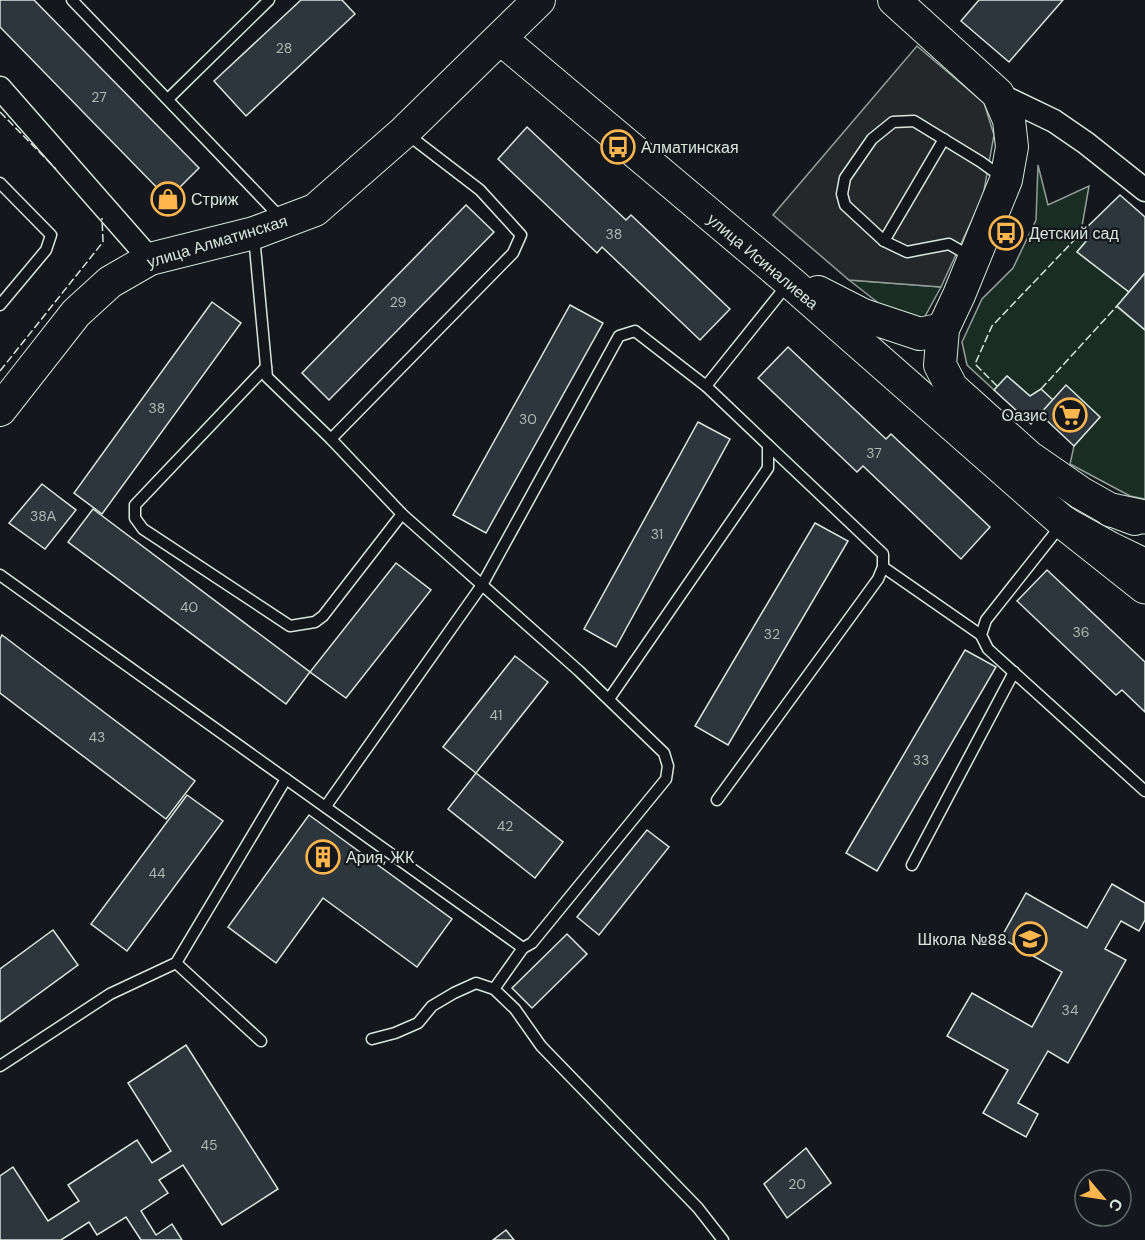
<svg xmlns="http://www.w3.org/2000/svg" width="1145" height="1240" font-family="'DM Sans',sans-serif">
<rect width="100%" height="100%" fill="#14181c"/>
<g fill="#1a2d24" stroke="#939e99" stroke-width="1.5">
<path d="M1038 165 1048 205 1089 186 1081 232 1088 239 1077 252 1129 292 1117 307 1145 330V499L1130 496 1070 464 1074 446 1100 417 1066 386 1053 400 1030 396 1007 376 994 390 967 365 962 342 982 299 1013 268 1036 220Z"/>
<path d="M849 280 941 287 924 318 904 323Z"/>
</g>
<path fill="#24282b" stroke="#939e99" stroke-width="1.5" d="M917 46 984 103 994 135 983 196 941 287 849 280 773 215Z"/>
<g fill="#2c363c" stroke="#d8e6dc" stroke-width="1.5">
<path d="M0 0H34L199 168 168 199 0 27Z"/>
<path d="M301 0H342L355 14 246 116 214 81Z"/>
<path d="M979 0H1063L1009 62 961 21Z"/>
<path d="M527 127 626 220 631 215 730 309 700 340 602 247 597 253 498 159Z"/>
<path d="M1120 195 1145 217V273L1129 292 1077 252 1088 239 1081 233Z"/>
<path d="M466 205 494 232 329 400 302 373Z"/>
<path d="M1145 273V330L1117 306Z"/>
<path d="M212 302 241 323 102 514 74 493Z"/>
<path d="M570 305 603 323 486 533 453 515Z"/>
<path d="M788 347 886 439 891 434 990 527 961 559 863 466 857 472 758 378Z"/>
<path d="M1007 376 1030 396 1041 389 1053 400 1031 424 994 390Z"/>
<path d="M1066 385 1100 417 1074 446 1040 414Z"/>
<path d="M698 422 730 439 616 647 584 629Z"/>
<path d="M42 484 76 510 45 549 9 523Z"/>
<path d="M93 509 310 672 286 704 68 542Z"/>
<path d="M815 523 848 541 728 745 695 726Z"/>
<path d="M396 563 431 590 346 698 310 672Z"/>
<path d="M1047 570 1145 662V712L1122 690 1116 695 1017 601Z"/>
<path d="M2 635 195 781 166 819 0 693V639Z"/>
<path d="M965 650 996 667 877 871 846 853Z"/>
<path d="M515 656 548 682 476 773 443 747Z"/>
<path d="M476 773 563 842 535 878 448 809Z"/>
<path d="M187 795 223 821 127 951 91 924Z"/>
<path d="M309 815 452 919 417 967 323 898 276 963 228 927Z"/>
<path d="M647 830 669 847 599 935 577 917Z"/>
<path d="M1112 884 1145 903V920L1139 931 1121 921 1105 949 1126 960 1068 1063 1048 1051 1018 1103 1038 1114 1026 1137 983 1113 1008 1070 947 1036 972 993 1032 1027 1062 972 1001 938 1026 893 1087 928Z"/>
<path d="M53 930 78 965 0 1022V969Z"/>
<path d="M567 934 587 954 532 1008 512 988Z"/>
<path d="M186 1045 278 1189 222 1225 183 1165 159 1180 168 1193 141 1211 156 1235 172 1224 182 1240H141L126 1217 97 1235 89 1222 61 1240H0V1176L13 1167 48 1221 79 1201 68 1185 137 1140 152 1163 171 1151 128 1083Z"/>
<path d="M806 1148 831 1183 787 1218 764 1184Z"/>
<path d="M506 1230 514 1240H493Z"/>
</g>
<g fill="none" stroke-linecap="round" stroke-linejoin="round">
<defs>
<g id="lane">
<path d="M72 0 282 219"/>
<path d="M168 99 269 0"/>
<path d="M0 183 51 235 46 250 0 305"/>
<path d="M884 241 944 139"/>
<path d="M973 258 949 244 907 252 884 241 845 205 842 194 845 178 872 139 893 122 914 121 981 162 1003 178"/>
<path d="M266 367 135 505V518L143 529 290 626 315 622 323 616 402 514"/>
<path d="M331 439 513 253 521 235 480 190 407 134"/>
<path d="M1062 524 986 620 981 635 988 649 1145 791"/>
<path d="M883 567 981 635"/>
<path d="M0 575 286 779"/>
<path d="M609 699 768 468V445L706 386 787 285"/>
<path d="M717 800 878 579 883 567V554L768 445"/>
<path d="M326 806 482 585 619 336 635 331 706 386"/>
<path d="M912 865 1014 672"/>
<path d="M176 963 261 1041"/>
<path d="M494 989 523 948"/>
<path d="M372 1039 395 1033 418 1023 432 1006 454 993 476 983 494 989 515 1009 541 1046 698 1208 723 1240"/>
<path d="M0 1066 110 994 176 963 286 779 523 948 532 943 666 779 668 766 664 753 579 671 402 514 331 439 267 377 254 236"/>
</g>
<g id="street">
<path d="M0 88 150 259"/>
<path d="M998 94 1054 121 1086 143 1145 190"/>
</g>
<g id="secondary">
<path d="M894 0 998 94 1009 120 1012 147 1006 180 959 295 943 329 940 365 952 388 1029 457 1081 493 1111 510 1135 519"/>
<path d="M501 39 790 282 1063 522 1110 548 1145 565"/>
<path d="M818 292 863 315 920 334 943 329"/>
<path d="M0 410 76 313 110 282 150 259 254 233 315 210 404 132 539 0"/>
</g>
<g id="primary">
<path d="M1111 510 1145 517"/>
<path d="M1063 522 1145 587"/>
</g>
</defs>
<use href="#lane" stroke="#d8e6dc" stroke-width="13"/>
<use href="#street" stroke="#d8e6dc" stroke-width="25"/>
<use href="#secondary" stroke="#d8e6dc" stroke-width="34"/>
<use href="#primary" stroke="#d8e6dc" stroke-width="35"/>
<use href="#lane" stroke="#14181c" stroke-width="10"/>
<use href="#street" stroke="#14181c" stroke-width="22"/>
<use href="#secondary" stroke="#14181c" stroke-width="32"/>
<use href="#primary" stroke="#14181c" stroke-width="33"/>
<g stroke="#d8e6dc" stroke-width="1.5" stroke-dasharray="8 3" stroke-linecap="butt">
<path d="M0 112 56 169"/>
<path d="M0 371 103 242 102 218"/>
<path d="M997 386 975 364 992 326 1081 233"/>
<path d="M1041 389 1117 306"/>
</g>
</g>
<defs>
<symbol id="bus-ring" viewBox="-11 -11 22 22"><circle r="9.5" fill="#14181c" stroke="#ffb74d" stroke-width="1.5"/><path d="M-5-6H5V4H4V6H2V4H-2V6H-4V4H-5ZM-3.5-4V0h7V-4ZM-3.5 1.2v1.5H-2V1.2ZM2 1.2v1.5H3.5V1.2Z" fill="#ffb74d"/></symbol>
<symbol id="shop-ring" viewBox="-11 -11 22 22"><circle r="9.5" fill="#14181c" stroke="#ffb74d" stroke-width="1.5"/><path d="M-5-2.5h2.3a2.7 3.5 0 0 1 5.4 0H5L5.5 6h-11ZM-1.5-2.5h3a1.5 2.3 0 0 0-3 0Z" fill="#ffb74d"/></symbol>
<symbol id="supermarket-ring" viewBox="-11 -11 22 22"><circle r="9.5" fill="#14181c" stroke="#ffb74d" stroke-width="1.5"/><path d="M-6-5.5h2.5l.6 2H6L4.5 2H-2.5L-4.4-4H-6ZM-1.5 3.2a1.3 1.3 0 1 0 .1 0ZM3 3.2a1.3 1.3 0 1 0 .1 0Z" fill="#ffb74d"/></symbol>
<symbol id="building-ring" viewBox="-11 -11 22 22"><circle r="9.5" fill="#14181c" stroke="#ffb74d" stroke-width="1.5"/><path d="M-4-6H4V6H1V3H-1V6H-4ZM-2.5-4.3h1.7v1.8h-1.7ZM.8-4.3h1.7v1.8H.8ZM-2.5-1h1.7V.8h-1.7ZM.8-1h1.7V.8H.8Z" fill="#ffb74d"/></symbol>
<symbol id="school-ring" viewBox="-11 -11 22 22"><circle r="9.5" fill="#14181c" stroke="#ffb74d" stroke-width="1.5"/><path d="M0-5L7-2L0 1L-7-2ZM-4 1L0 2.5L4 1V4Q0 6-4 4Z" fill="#ffb74d"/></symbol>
</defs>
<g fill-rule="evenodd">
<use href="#bus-ring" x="599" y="128" width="38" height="38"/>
<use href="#shop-ring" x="149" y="180" width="38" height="38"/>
<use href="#bus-ring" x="987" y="214" width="38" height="38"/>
<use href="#supermarket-ring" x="1051" y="396" width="38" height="38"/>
<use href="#building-ring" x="304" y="838" width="38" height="38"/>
<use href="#school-ring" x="1011" y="920" width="38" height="38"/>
</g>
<g text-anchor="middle" stroke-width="4.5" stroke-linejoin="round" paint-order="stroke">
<g font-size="14" fill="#adbab4">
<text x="284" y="53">28</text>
<text x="99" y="102">27</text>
<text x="614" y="239">38</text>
<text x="398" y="307">29</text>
<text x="157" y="413">38</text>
<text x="528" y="424">30</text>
<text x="874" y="458">37</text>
<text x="43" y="521">38А</text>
<text x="657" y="539">31</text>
<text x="189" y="612">40</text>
<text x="1081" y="637">36</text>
<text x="772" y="639">32</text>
<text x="496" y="720">41</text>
<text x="97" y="742">43</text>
<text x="921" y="765">33</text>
<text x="505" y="831">42</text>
<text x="157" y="878">44</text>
<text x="1070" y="1015">34</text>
<text x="209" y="1150">45</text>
<text x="797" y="1189">20</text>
</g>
<g font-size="16" fill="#d8e6dc" stroke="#14181c" text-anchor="start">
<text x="641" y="153">Алматинская</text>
<text x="191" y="205">Стриж</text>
<text x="1029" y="239">Детский сад</text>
<text x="1047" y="421" text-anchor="end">Оазис</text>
<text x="346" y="863">Ария, ЖК</text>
<text x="1007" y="945" text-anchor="end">Школа №88</text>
</g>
<g font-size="16" fill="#d8e6dc" stroke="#14181c">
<text transform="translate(217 241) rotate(-17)" y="6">улица Алматинская</text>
<text transform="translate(763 261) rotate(40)" y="6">улица Исиналиева</text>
</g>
</g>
<g transform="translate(1103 1198) rotate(119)"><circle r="28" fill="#14181c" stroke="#626a69" stroke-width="1.5"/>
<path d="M0-4.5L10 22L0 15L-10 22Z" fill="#ffb74d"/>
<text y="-9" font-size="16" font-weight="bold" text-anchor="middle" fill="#d8e6dc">С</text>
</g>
</svg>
